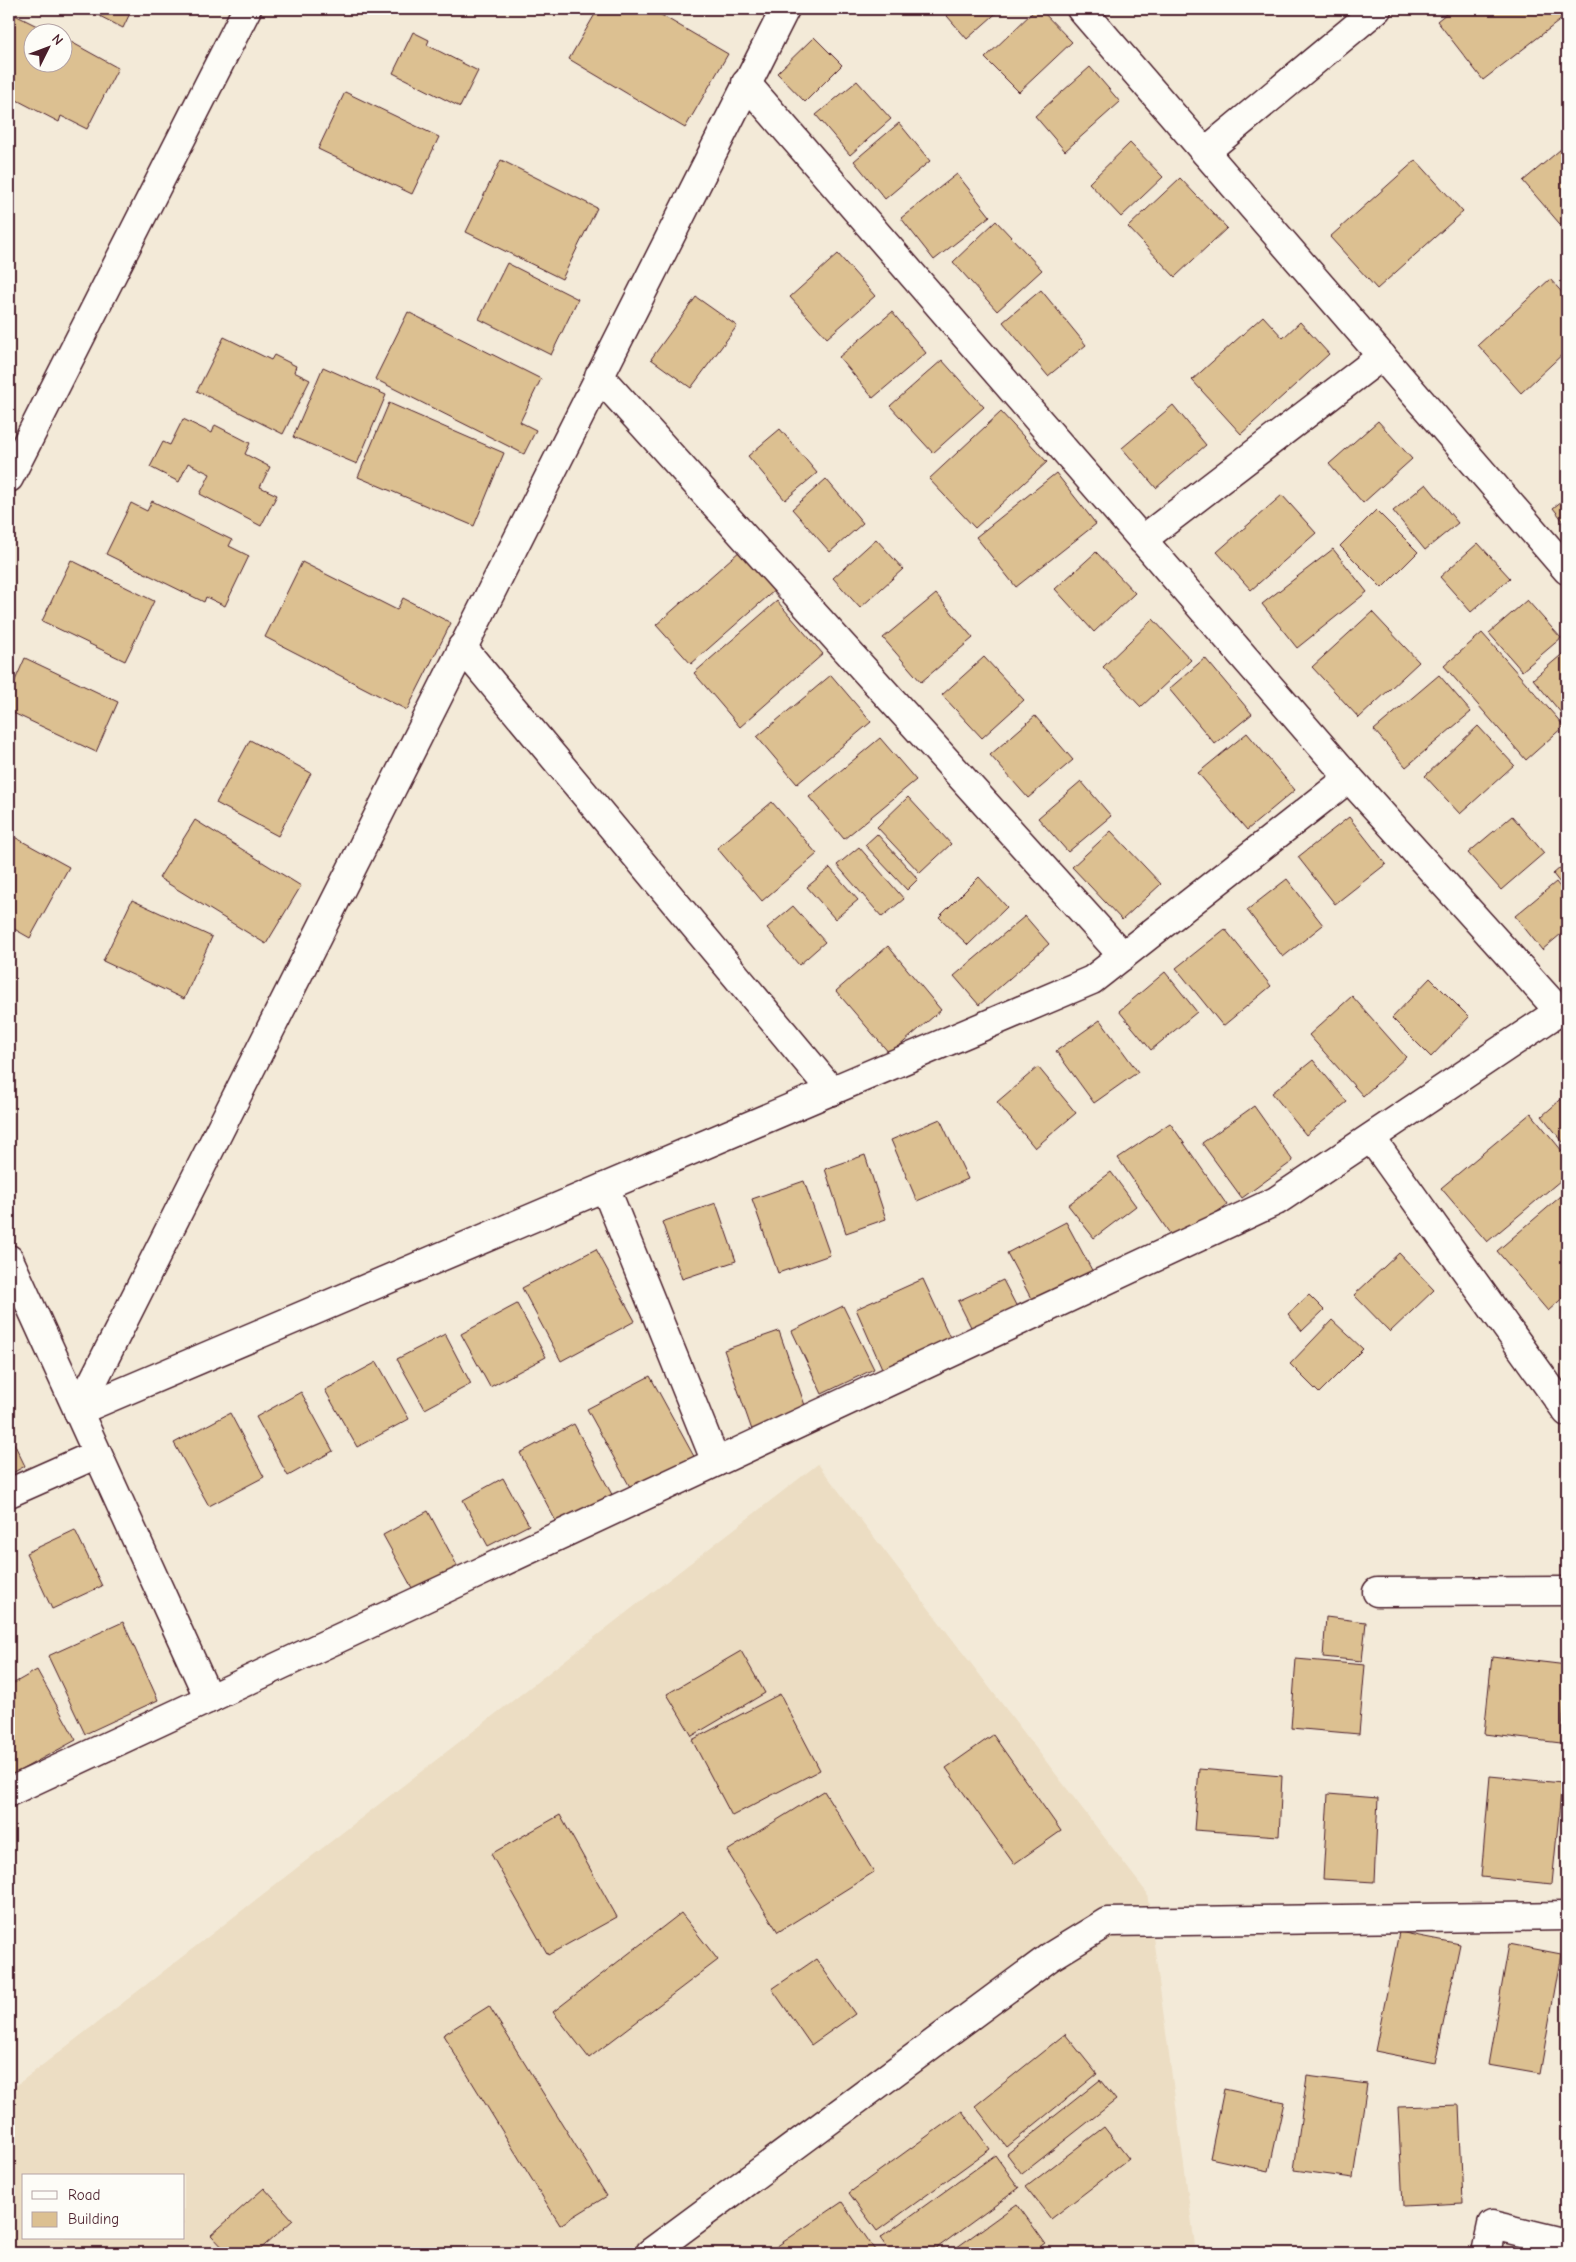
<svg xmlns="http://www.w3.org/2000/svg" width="1576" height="2262" font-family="'Comic Neue',sans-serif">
<rect width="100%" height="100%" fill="#f3ead8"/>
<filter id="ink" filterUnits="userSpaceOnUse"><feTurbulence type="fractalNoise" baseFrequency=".02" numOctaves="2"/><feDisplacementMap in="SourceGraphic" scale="10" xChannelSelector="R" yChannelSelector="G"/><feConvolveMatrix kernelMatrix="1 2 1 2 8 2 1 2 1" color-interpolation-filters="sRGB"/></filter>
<g filter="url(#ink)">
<path fill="#ecddc3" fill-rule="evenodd" d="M818 1464 1147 1893 1196 2253H9V2091ZM24 2176H184V2238H24Z"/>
<g fill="#dcc091" stroke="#4a1f2b">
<path d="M86 9H132L123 28Z"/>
<path d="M598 9H651L728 54 685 128 569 59Z"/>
<path d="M941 9H1001L967 39Z"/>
<path d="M1036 9H1040L1072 42 1019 92 985 58Z"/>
<path d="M1452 9H1565L1567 15 1483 80 1437 21Z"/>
<path d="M9 12 41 28 42 26 54 32H32V62H62V37L118 68 87 129 61 116 59 122 9 96Z"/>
<path d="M413 32 429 40 427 45 478 71 460 107 393 73Z"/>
<path d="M814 37 842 65 805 102 777 73Z"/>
<path d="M1090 67 1120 102 1065 151 1035 116Z"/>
<path d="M857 81 891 119 850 155 816 115Z"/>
<path d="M345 92 439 137 412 194 318 149Z"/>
<path d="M899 123 930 161 885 199 854 161Z"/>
<path d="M1130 143 1163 177 1121 217 1089 183Z"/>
<path d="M1567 144V228L1565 230 1523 181Z"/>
<path d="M501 160 597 208 562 279 466 232Z"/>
<path d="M1416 160 1463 212 1377 289 1330 237Z"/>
<path d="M957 174 990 216 934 260 901 218Z"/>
<path d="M1180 178 1227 228 1175 277 1128 227Z"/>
<path d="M996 221 1042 270 997 311 953 262Z"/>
<path d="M838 254 875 296 827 338 790 297Z"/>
<path d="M507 263 578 299 551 355 479 319Z"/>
<path d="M1550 279 1567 298V350L1521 393 1478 345Z"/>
<path d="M1041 290 1086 345 1048 376 1003 322Z"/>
<path d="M696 297 737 326 691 388 651 359Z"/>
<path d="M408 312 541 379 520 422 536 430 524 454 375 379Z"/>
<path d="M892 312 926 353 873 398 839 357Z"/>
<path d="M1263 316 1283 338 1300 322 1329 354 1241 434 1192 380Z"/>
<path d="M224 337 271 360 274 355 296 366 294 372 310 380 283 434 197 391Z"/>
<path d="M942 360 984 407 933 453 890 406Z"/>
<path d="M323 367 386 395 357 464 293 437Z"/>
<path d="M389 403 504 453 474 526 358 477Z"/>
<path d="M1173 405 1206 445 1156 488 1122 448Z"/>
<path d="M1001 412 1047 462 975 528 929 479Z"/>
<path d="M183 419 212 433 215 425 250 443 245 454 270 467 260 487 277 495 261 526 200 494 210 474 188 463 179 482 150 467 163 442 170 445Z"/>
<path d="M1378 421 1412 459 1363 503 1329 464Z"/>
<path d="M780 429 817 473 785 500 748 456Z"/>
<path d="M1056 473 1096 524 1016 587 976 537Z"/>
<path d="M826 479 863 523 830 552 792 509Z"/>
<path d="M1426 484 1458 523 1425 550 1393 511Z"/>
<path d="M1282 495 1316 533 1251 590 1217 552Z"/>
<path d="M1567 497V526L1553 508Z"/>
<path d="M152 501 232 540 229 546 249 556 225 606 206 597 204 602 106 554 131 503 147 511Z"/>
<path d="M1376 510 1418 552 1382 588 1340 546Z"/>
<path d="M876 539 903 569 860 608 833 578Z"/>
<path d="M1478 543 1510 578 1471 612 1440 577Z"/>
<path d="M1333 549 1367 592 1297 648 1262 604Z"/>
<path d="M741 550 776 589 691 664 656 625Z"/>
<path d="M1096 552 1135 593 1094 632 1055 589Z"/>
<path d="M71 560 154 601 125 661 42 621Z"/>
<path d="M302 562 397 610 403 598 451 623 407 710 265 637Z"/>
<path d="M936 594 973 638 921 682 883 638Z"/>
<path d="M1527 600 1561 638 1522 671 1489 633Z"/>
<path d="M777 601 823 654 740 727 694 673Z"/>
<path d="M1372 612 1419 662 1359 718 1312 667Z"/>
<path d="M1153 619 1191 660 1141 707 1103 667Z"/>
<path d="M1482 633 1564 726 1526 760 1444 666Z"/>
<path d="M1567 650V720L1533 679Z"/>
<path d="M984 657 1024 700 982 738 942 695Z"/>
<path d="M25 658 118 702 96 752 9 711V694Z"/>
<path d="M1205 658 1252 714 1215 744 1169 689Z"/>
<path d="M831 675 871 722 797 784 757 737Z"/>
<path d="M1439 675 1471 712 1406 767 1374 730Z"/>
<path d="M1035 716 1073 760 1028 798 990 755Z"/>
<path d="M1478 726 1514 765 1460 814 1425 776Z"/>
<path d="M1247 733 1295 790 1247 830 1198 773Z"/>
<path d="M880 738 916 780 844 839 809 797Z"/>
<path d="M250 740 311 773 278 836 216 803Z"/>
<path d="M1081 781 1111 816 1068 852 1038 818Z"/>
<path d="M908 797 951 844 920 873 877 827Z"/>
<path d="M772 802 817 854 762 901 717 848Z"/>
<path d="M1512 816 1544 853 1501 890 1468 853Z"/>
<path d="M1349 817 1386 864 1335 904 1298 857Z"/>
<path d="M195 820 301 886 266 944 159 878Z"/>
<path d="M1111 831 1161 884 1122 920 1072 867Z"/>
<path d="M9 834 69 867 30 938 9 926Z"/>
<path d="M877 834 918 879 907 890 865 845Z"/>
<path d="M859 847 904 899 882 917 837 865Z"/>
<path d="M1567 862V892L1553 874Z"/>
<path d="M830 868 858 900 835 919 807 887Z"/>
<path d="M979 877 1007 907 968 945 939 917Z"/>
<path d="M1287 879 1323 925 1283 957 1247 910Z"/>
<path d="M1556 882 1567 896V929L1542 950 1515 916Z"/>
<path d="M132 900 212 937 184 999 103 961Z"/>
<path d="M793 906 825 942 799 965 767 928Z"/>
<path d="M1025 916 1049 944 979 1005 954 976Z"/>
<path d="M1225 929 1271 986 1223 1026 1176 968Z"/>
<path d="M888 946 941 1010 890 1054 836 991Z"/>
<path d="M1165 972 1197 1012 1151 1050 1119 1011Z"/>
<path d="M1430 978 1469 1017 1431 1057 1392 1018Z"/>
<path d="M1352 996 1406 1057 1363 1096 1309 1035Z"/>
<path d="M1100 1020 1138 1072 1094 1103 1056 1051Z"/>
<path d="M1313 1060 1347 1102 1306 1135 1272 1093Z"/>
<path d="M1038 1067 1076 1113 1035 1148 997 1102Z"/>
<path d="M1567 1094V1147L1542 1116Z"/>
<path d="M1254 1106 1293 1161 1242 1198 1202 1143Z"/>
<path d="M1531 1113 1567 1157V1175L1487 1242 1441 1188Z"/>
<path d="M940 1119 968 1179 917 1201 891 1140Z"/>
<path d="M1170 1123 1227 1205 1175 1241 1118 1158Z"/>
<path d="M865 1155 886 1219 846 1233 825 1169Z"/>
<path d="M1111 1172 1136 1206 1094 1238 1068 1205Z"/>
<path d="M804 1181 830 1255 778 1273 752 1199Z"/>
<path d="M1567 1191V1294L1548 1311 1497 1251Z"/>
<path d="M716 1203 736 1261 682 1279 662 1222Z"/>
<path d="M1066 1222 1094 1274 1035 1306 1007 1253Z"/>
<path d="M596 1249 635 1321 561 1361 522 1288Z"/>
<path d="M1399 1253 1434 1290 1390 1332 1354 1295Z"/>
<path d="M923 1279 953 1344 885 1375 856 1309Z"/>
<path d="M1003 1280 1019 1311 974 1333 958 1301Z"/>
<path d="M1309 1295 1324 1310 1302 1331 1288 1314Z"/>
<path d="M517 1304 546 1357 490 1387 461 1334Z"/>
<path d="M843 1306 874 1369 822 1394 792 1331Z"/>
<path d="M1332 1320 1363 1349 1319 1393 1290 1364Z"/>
<path d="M779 1331 808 1414 753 1433 724 1350Z"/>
<path d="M445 1334 471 1384 425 1409 397 1359Z"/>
<path d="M377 1362 409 1419 357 1447 325 1390Z"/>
<path d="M650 1376 697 1462 635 1496 587 1409Z"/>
<path d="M301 1392 333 1451 288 1476 256 1417Z"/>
<path d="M230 1413 264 1477 209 1506 174 1443Z"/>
<path d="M574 1424 616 1502 561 1531 520 1453Z"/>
<path d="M9 1433 25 1466 9 1475Z"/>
<path d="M503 1478 529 1525 488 1546 463 1500Z"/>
<path d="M428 1511 461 1573 417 1597 383 1535Z"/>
<path d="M75 1530 102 1586 52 1609 26 1553Z"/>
<path d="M1326 1617 1366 1622 1362 1661 1323 1657Z"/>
<path d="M123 1622 158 1700 85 1734 48 1656Z"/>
<path d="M741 1651 765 1693 692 1736 667 1694Z"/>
<path d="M1492 1656 1567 1665 1561 1743 1484 1734Z"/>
<path d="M1296 1659 1365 1665 1359 1734 1291 1728Z"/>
<path d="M37 1670 76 1740 10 1776 9 1773V1686Z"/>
<path d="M780 1694 820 1770 732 1816 692 1740Z"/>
<path d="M993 1735 1061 1831 1014 1864 946 1768Z"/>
<path d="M1199 1769 1282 1776 1279 1836 1194 1830Z"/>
<path d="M1490 1776 1562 1783 1552 1884 1481 1877Z"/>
<path d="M824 1791 874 1872 778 1932 727 1851Z"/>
<path d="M1328 1794 1378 1798 1374 1882 1323 1879Z"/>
<path d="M560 1815 617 1917 548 1955 491 1854Z"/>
<path d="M681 1913 718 1960 589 2058 553 2012Z"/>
<path d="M1399 1932 1460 1944 1435 2063 1375 2051Z"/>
<path d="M1509 1944 1561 1954 1540 2074 1488 2065Z"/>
<path d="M816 1959 855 2014 811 2045 772 1989Z"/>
<path d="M489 2006 607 2196 560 2225 443 2035Z"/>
<path d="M1065 2034 1097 2074 1007 2147 975 2106Z"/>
<path d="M1307 2076 1367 2084 1353 2178 1294 2170Z"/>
<path d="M1100 2080 1116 2100 1022 2174 1007 2154Z"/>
<path d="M1224 2089 1284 2102 1269 2171 1210 2158Z"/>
<path d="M1459 2105 1463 2203 1403 2206 1398 2107Z"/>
<path d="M962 2111 990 2149 877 2231 849 2193Z"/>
<path d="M1104 2127 1129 2159 1051 2219 1026 2187Z"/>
<path d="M995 2155 1019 2188 930 2253H891L880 2238Z"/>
<path d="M264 2188 293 2220 256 2253H228L211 2235Z"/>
<path d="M842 2202 877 2253H767Z"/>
<path d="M1017 2204 1045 2243 1031 2253H949Z"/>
</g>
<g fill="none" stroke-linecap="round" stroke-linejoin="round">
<defs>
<g id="minor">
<path d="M1081 9 1567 570"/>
<path d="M746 83 1349 778 1560 1012"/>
<path d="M1205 152 1377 9"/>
<path d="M599 376 1123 956"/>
<path d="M9 478 247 9"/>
<path d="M1142 540 1382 356"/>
<path d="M462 647 832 1091"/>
<path d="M1371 1138 1567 1412"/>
<path d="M605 1187 716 1462"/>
<path d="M9 1259 209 1699"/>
<path d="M78 1411 785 9"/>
<path d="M78 1411 1092 980 1349 778"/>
<path d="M9 1493 97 1454"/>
<path d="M1377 1592 1567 1591"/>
<path d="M9 1792 1276 1201 1567 1006"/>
<path d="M650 2253 1050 1957 1107 1922 1567 1916"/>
<path d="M1486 2253 1492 2225 1567 2243"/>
</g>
</defs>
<use href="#minor" stroke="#4a1f2b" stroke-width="31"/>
<use href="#minor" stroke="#fdfcf7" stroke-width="28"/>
</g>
</g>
<rect width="1576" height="2262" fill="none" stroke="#fdfcf7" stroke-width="30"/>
<rect x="15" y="15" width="1546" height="2232" fill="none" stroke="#4a1f2b" stroke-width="2" filter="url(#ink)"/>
<rect x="22" y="2174" width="162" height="65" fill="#fdfcf7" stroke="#b5a4a5"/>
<rect x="32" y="2191" width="25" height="8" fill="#fdfcf7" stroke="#b5a4a5"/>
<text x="68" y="2200" font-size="15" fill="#4a1f2b">Road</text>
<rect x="32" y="2212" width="25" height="15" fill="#dcc091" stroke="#b5a4a5"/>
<text x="68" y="2224" font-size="15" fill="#4a1f2b">Building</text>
<g transform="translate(48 48) rotate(48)"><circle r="24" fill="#fdfcf7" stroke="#b5a4a5"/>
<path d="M0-4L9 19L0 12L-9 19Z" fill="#4a1f2b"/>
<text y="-8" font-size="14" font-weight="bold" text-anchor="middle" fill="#4a1f2b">N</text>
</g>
</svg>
